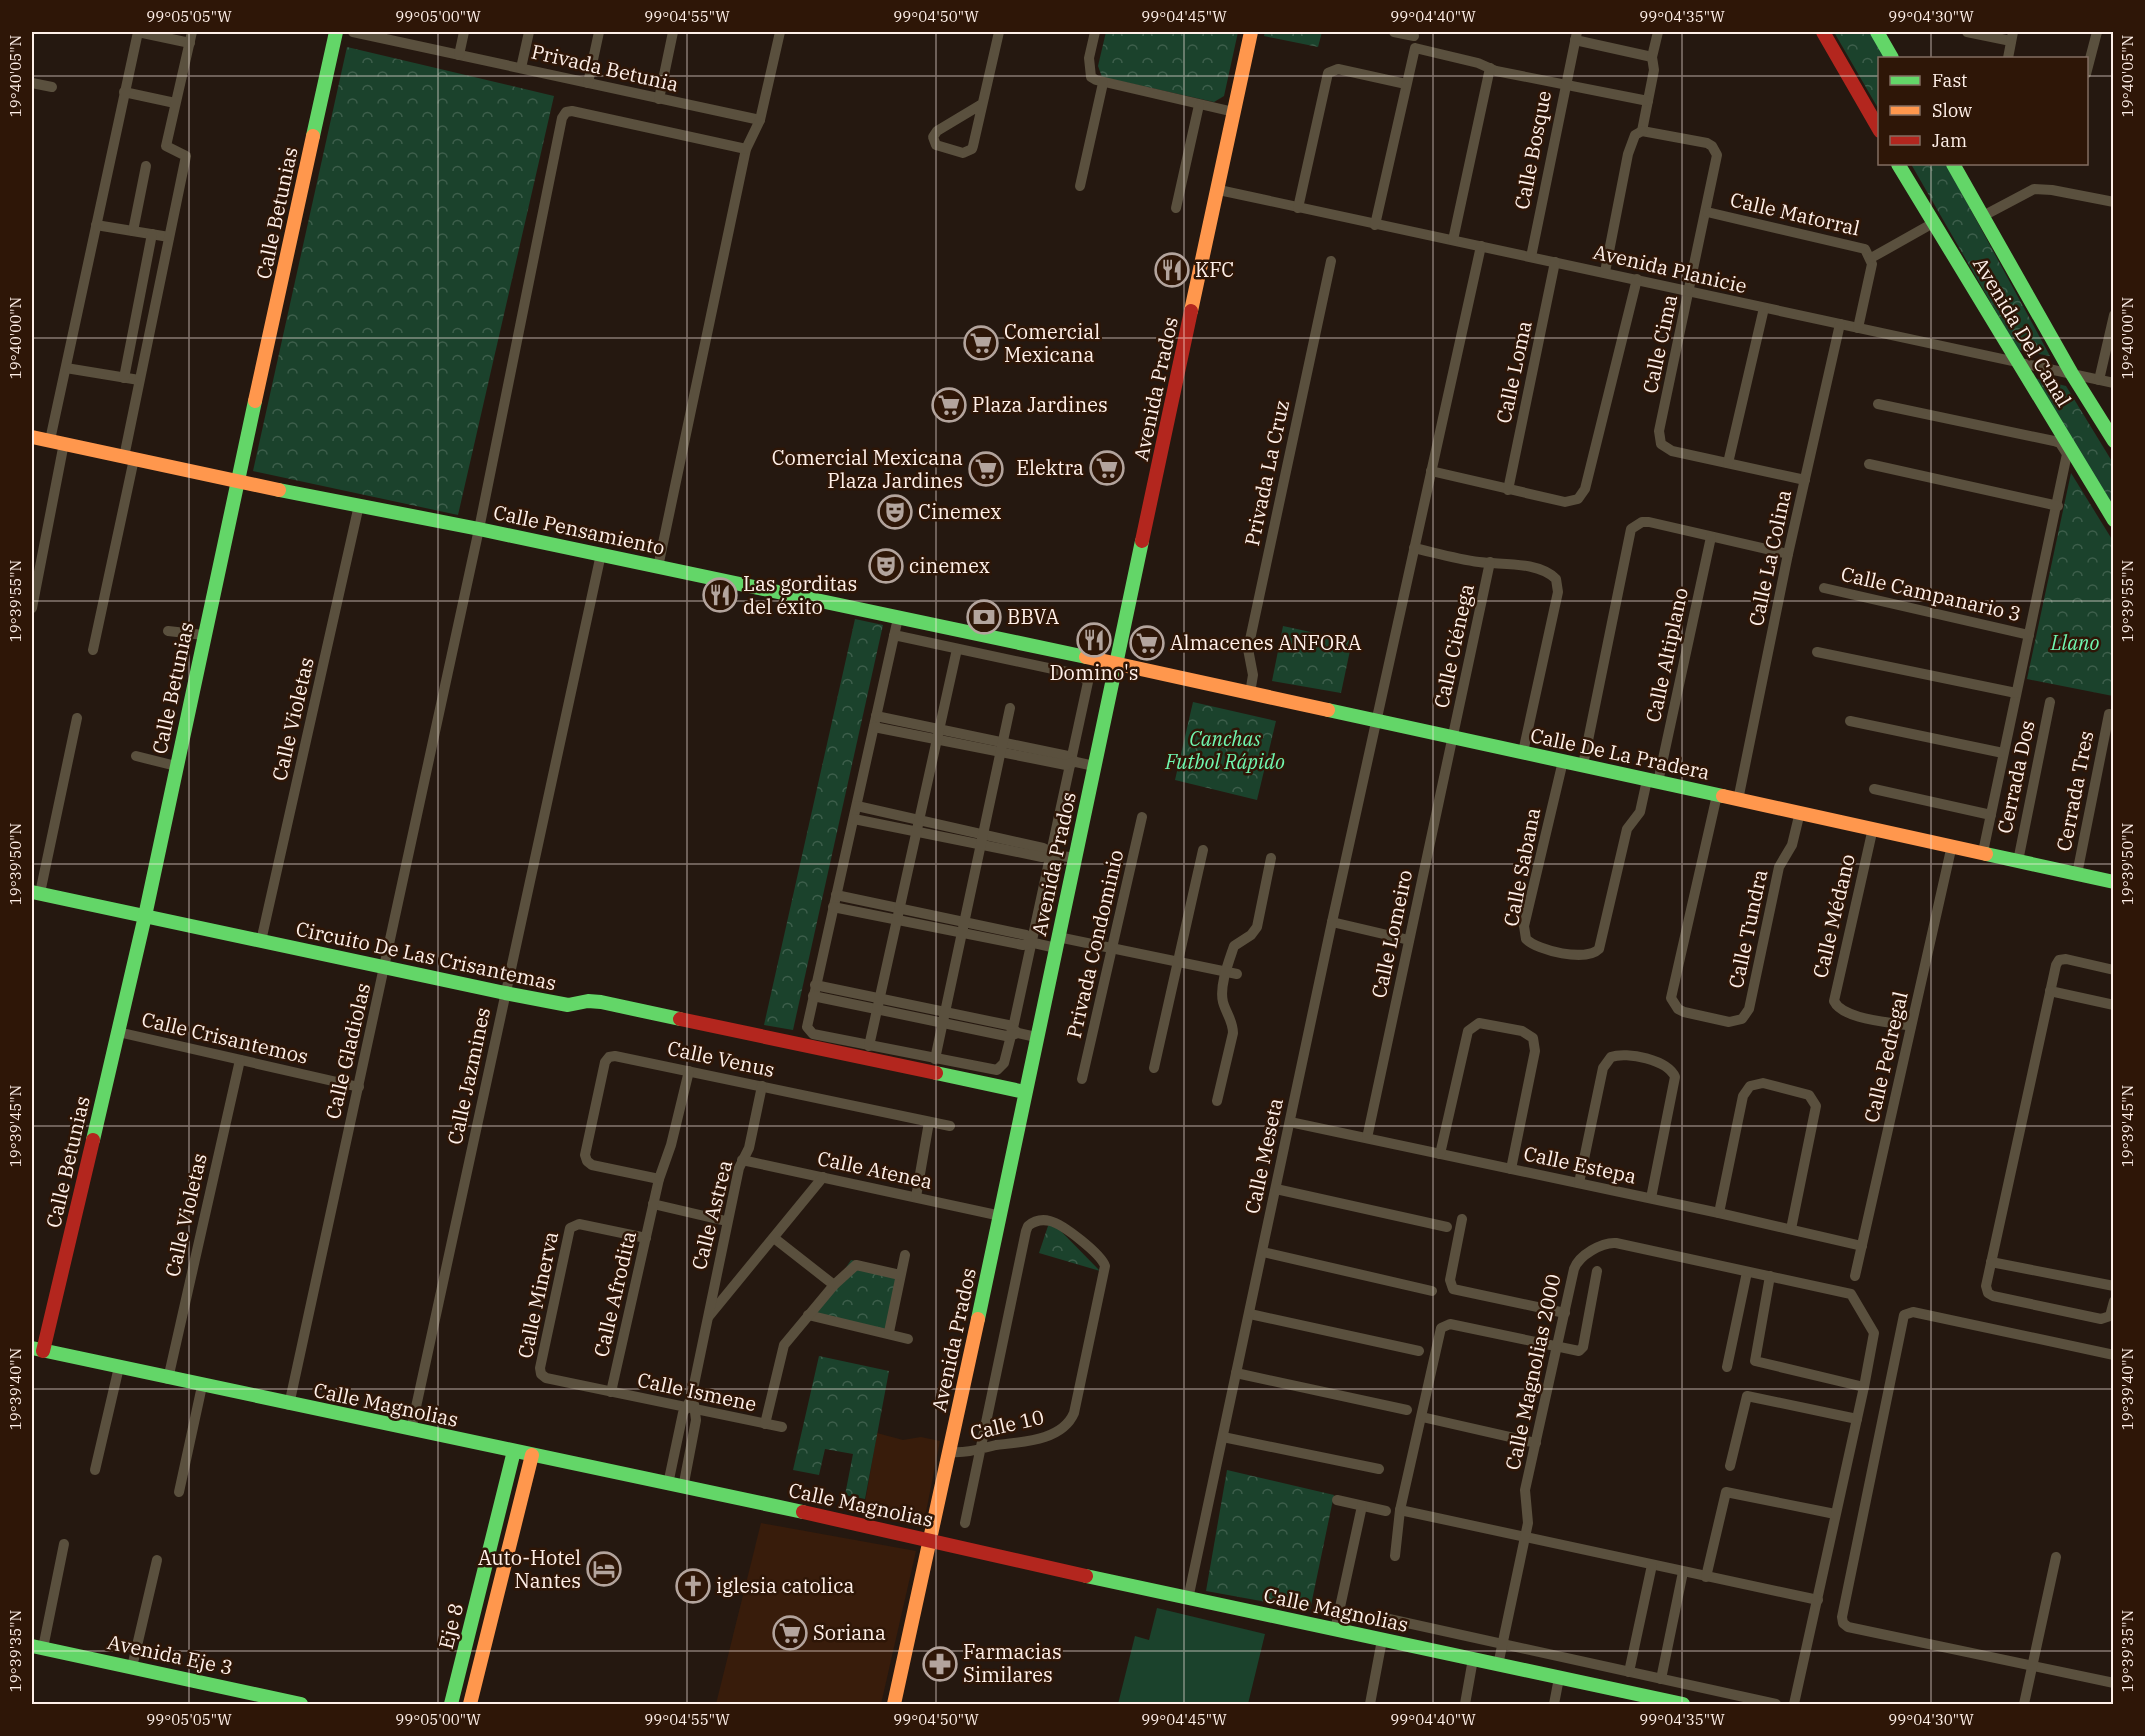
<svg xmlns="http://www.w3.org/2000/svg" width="2145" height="1736" font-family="'IBM Plex Serif',serif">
<defs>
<pattern id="park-crowns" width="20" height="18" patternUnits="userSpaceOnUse" patternTransform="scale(1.5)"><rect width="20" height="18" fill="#1b422c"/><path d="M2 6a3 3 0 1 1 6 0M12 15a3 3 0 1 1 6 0" fill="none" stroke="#3d5e4b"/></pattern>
</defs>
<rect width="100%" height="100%" fill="#251810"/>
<g fill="#381c0b">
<path d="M877 1433 903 1440 921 1437 940 1441 926 1512 911 1525 863 1514Z"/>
<path d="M761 1523 916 1551 881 1704H716Z"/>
</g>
<path fill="#1b422c" d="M1157 1608 1265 1634 1248 1704H1118L1135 1636 1149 1640Z"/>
<g fill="url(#park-crowns)">
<path d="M1106 32H1238L1224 96 1214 102 1102 77 1098 66Z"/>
<path d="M1265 32H1322L1318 47 1264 36Z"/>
<path d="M1834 32H1875L1889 58H1880L1879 110Z"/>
<path d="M347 47 554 96 458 515 253 471Z"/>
<path d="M1911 164H1946L2050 356 2018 350Z"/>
<path d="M2034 378 2066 386 2113 463V508Z"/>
<path d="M2071 473 2113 541V696L2027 679Z"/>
<path d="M855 619 883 625 793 1030 764 1025Z"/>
<path d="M1283 626 1352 641 1341 693 1272 681Z"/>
<path d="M1193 702 1276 721 1257 800 1175 780Z"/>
<path d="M1050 1220 1100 1271 1039 1253Z"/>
<path d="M851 1260 899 1270 888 1331 811 1320Z"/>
<path d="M819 1356 889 1371 865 1499 845 1495 853 1454 825 1449 819 1475 793 1470Z"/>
<path d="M1227 1470 1334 1495 1310 1610 1206 1591Z"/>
</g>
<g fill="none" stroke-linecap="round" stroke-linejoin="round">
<g stroke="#5a503e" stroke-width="10">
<path d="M138 32 190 43"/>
<path d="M353 32 760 120"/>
<path d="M1095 32 1089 58 1091 77 1096 80 1234 112"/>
<path d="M1394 32 1414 36"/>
<path d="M1967 32 2011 41"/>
<path d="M1575 40 1652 57"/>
<path d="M459 55 464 32"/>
<path d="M2008 58 2013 32"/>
<path d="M521 68 529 32"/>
<path d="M2086 74 2097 32"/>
<path d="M32 83 52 87"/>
<path d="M588 83 599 32"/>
<path d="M124 92 175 103"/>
<path d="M659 99 673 32"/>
<path d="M982 104 937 131 933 137 936 145 963 153 972 149 973 146 999 32"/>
<path d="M1642 131 1707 143 1712 146 1717 155 1659 431 1661 444 1672 451 1805 480"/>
<path d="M1642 131 1654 70 1652 57 1658 32"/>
<path d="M1080 186 1103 83"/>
<path d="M1219 190 2114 383"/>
<path d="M1176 208 1199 105"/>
<path d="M1298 208 1328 73 1338 69 1406 84"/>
<path d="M1707 212 1865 249 1872 264 1858 328"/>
<path d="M1983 216 2034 189 2052 190 2114 202"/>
<path d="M96 225 169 237"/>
<path d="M1375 225 1415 48 1478 63 1496 71 1648 101"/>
<path d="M133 231 146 166"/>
<path d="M1453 240 1490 68"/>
<path d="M1531 257 1577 32"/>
<path d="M1871 258 1935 222"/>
<path d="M1605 272 1628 154 1635 135 1642 131"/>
<path d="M66 368 139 380"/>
<path d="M124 378 152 234"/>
<path d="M2099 380 2114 315"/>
<path d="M1878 404 2054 441 2060 443 2067 454 1983 852"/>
<path d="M50 440 138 32"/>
<path d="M124 457 186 156 166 146 192 32"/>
<path d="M1728 463 1764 308"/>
<path d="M1869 464 2058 506"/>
<path d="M1431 471 1565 502 1578 499 1585 489 1637 279"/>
<path d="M1508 490 1555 262"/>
<path d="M1414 548C1436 553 1457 559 1479 562 1502 565 1538 561 1556 579L1558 592 1523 752"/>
<path d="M658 567 746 149 760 120 780 32"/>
<path d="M1824 588 2029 635"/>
<path d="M32 608 64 443"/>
<path d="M168 631 204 635"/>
<path d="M894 635 1081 675 1088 682 1013 1028 1004 1063 997 1070 813 1034 807 1027 898 618"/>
<path d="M93 650 134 459"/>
<path d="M1817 652 2016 693"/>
<path d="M1250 693 1253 675 1248 649 1331 261"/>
<path d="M876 716 1068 756 1076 762 1094 766"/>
<path d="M1850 721 2003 753"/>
<path d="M874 727 1066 765 1075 762"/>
<path d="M136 756 176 766"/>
<path d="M1563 761 1524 926 1526 939C1538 951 1586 962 1599 949L1627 829 1640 812 1647 780"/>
<path d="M1583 765 1631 529 1642 522H1649L1788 554"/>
<path d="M1658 782 1711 537"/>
<path d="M1874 789 1991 815"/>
<path d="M1717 795 1671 998 1678 1009 1684 1012 1729 1022 1742 1019 1749 1009 1779 867 1792 845 1800 812"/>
<path d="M1738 800 1788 554 1840 324"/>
<path d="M857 806 1043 848 1056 855 1075 858"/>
<path d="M854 819 1042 857 1056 855"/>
<path d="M1873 828 1834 1001C1843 1020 1891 1022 1911 1026"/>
<path d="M2018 861 2050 702"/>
<path d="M2077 874 2109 714"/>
<path d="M40 893 77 718"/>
<path d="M836 895 1026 935 1034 943 1056 948"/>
<path d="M833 907 1023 945 1034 943"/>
<path d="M1332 922 1409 940"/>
<path d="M1058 937 1237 974"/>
<path d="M261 941 359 505"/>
<path d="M2114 970 2066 959 2059 960 2056 965 1986 1286 1988 1293 1993 1296 2101 1319 2110 1316 2114 1301"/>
<path d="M815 985 1008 1025 1018 1033 1036 1037"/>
<path d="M2050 991 2114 1005"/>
<path d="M813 996 1006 1036 1015 1034"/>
<path d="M118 1032 359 1087"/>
<path d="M869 1046 957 649"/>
<path d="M935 1059 1010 708"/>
<path d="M1154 1068 1203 850"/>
<path d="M1082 1079 1142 817"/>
<path d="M1217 1101 1233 1033C1233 1021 1226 1013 1223 1002 1219 986 1229 961 1234 946L1251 935 1257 927 1271 858"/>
<path d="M1290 1122 1719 1213 1862 1246"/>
<path d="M1367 1138 1490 562"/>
<path d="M1440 1154 1468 1031 1479 1023 1522 1031 1533 1038 1535 1051 1511 1169"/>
<path d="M742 1160 1001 1216"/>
<path d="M659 1179 592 1165 587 1161 585 1155 605 1062 609 1057 615 1056 950 1126"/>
<path d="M1579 1183 1603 1068 1611 1057C1627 1051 1668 1060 1675 1077L1651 1198"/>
<path d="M1276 1189 1447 1227"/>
<path d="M916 1197 929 1122"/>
<path d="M653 1204 726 1221"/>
<path d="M1719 1213 1743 1096 1750 1086 1763 1083 1809 1095 1816 1106 1791 1229"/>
<path d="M1462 1219 1450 1280 1453 1289 1565 1313"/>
<path d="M646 1238 579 1224 570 1228 540 1368 541 1374 546 1378 782 1427"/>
<path d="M774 1238 834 1285"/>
<path d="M1263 1252 1432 1291"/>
<path d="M1991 1262 2114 1286"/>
<path d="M1770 1276 1755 1361 1864 1387"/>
<path d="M1855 1276 1952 845"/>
<path d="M1250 1314 1419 1351"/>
<path d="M808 1315 908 1339"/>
<path d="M709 1316 823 1177"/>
<path d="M889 1332 905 1255"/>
<path d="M2114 1355 1913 1312 1904 1315 1842 1617 1843 1623 1848 1627 2114 1683"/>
<path d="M1727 1367 1747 1272"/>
<path d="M1236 1373 1407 1410"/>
<path d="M168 1379 240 1060"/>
<path d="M611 1392 659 1179 671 1145 689 1071"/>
<path d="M289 1405 479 529 562 118 566 112 572 111 746 149"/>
<path d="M1422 1417 1536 1443"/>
<path d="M765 1424 784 1345 834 1285 856 1265 900 1275"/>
<path d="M411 1430 601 554"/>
<path d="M1223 1437 1379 1469"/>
<path d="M951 1452C968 1453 979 1449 996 1445 1022 1442 1062 1441 1074 1413L1105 1266C1101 1254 1063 1224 1050 1221 1042 1219 1034 1221 1028 1226L1026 1231 965 1523"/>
<path d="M1730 1466 1747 1396 1857 1419"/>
<path d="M95 1470 119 1367"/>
<path d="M668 1484 683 1413 691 1399 739 1168 749 1148 762 1086"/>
<path d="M683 1488 696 1420 694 1404"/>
<path d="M179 1492 202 1386"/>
<path d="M1337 1500 1386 1511"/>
<path d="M1400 1510 1818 1600"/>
<path d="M1395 1556 1400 1510 1441 1328 1450 1324 1579 1351 1583 1347 1597 1271"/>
<path d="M1706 1577 1726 1492 1835 1514"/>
<path d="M1188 1599 1332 922 1481 246"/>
<path d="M1380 1617 1776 1704"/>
<path d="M1335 1630 1362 1506"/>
<path d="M43 1648 64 1544"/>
<path d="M1498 1665 1528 1523 1525 1490 1574 1269C1579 1255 1602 1242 1616 1243L1851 1294 1874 1333 1864 1387 1794 1704"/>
<path d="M132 1667 157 1560"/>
<path d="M1629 1672 1652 1565"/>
<path d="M1661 1679 1683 1572"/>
<path d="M1370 1704 1382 1640"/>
<path d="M1465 1704 1473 1659"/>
<path d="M1554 1704 1559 1678"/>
<path d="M2024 1704 2056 1557"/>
</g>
<g stroke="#63d668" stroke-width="14">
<path d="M1877 32 1892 58"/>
<path d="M313 136 336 32"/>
<path d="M1898 164 2114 520"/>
<path d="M1953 164 2072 374 2114 441"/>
<path d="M279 490 479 529 1086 657"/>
<path d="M1328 710 1723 796"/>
<path d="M1986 854 2114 882"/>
<path d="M32 892 505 993 568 1005 588 1001 601 1002 680 1019"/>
<path d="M936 1073 1025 1092"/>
<path d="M93 1140 145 916 255 401"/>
<path d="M978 1319 1142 541"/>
<path d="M32 1348 803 1512"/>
<path d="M1086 1576 1683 1704"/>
<path d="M32 1646 301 1704"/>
<path d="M451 1704 514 1451"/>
</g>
<g stroke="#ff974d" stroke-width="14">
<path d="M1191 311 1251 32"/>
<path d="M255 401 313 136"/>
<path d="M32 437 279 490"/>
<path d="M1086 657 1328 710"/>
<path d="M1723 796 1986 854"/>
<path d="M470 1704 532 1455"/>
<path d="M894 1704 978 1319"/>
</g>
<g stroke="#b3261e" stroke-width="14">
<path d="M1823 32 1880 131"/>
<path d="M1142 541 1191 311"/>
<path d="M680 1019 936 1073"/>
<path d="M43 1351 93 1140"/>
<path d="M803 1512 1086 1576"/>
</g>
</g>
<path fill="none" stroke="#fff0e9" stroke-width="1.5" stroke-opacity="0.45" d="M189 32V1704M438 32V1704M687 32V1704M936 32V1704M1184 32V1704M1433 32V1704M1682 32V1704M1931 32V58M32 76H1880M2086 76H2114M1931 164V1704M32 338H2114M32 601H2114M32 864H2114M32 1126H2114M32 1389H2114M32 1651H2114"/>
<defs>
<symbol id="restaurant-ring" viewBox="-11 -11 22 22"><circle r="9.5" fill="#2e1607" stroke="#b3a49d" stroke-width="1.5"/><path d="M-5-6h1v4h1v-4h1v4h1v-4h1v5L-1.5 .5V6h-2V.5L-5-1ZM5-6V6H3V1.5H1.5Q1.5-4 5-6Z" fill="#b3a49d"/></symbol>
<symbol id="supermarket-ring" viewBox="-11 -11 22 22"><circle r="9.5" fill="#2e1607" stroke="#b3a49d" stroke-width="1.5"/><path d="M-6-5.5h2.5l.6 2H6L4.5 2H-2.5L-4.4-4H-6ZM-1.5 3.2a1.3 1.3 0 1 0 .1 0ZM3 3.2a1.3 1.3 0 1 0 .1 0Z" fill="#b3a49d"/></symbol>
<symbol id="theatre-ring" viewBox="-11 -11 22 22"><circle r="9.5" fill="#2e1607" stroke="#b3a49d" stroke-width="1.5"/><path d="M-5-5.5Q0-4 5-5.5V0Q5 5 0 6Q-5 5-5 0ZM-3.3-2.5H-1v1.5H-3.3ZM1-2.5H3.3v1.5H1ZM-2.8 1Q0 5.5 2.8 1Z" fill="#b3a49d"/></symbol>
<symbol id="bank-ring" viewBox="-11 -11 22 22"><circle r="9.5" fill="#2e1607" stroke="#b3a49d" stroke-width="1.5"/><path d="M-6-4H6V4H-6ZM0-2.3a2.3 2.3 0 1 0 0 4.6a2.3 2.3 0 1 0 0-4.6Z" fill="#b3a49d"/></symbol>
<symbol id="hotel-ring" viewBox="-11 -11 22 22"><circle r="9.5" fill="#2e1607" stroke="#b3a49d" stroke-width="1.5"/><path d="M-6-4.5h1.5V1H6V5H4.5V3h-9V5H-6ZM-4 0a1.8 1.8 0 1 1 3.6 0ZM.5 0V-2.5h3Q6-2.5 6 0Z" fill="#b3a49d"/></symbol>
<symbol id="church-ring" viewBox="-11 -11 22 22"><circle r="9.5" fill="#2e1607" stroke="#b3a49d" stroke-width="1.5"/><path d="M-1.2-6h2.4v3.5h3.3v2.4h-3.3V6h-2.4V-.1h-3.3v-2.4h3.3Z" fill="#b3a49d"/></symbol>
<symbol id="pharmacy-ring" viewBox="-11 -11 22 22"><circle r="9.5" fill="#2e1607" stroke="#b3a49d" stroke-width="1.5"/><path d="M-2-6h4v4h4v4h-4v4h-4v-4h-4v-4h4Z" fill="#b3a49d"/></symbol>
</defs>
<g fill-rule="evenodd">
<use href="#restaurant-ring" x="1153" y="251" width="38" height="38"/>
<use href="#supermarket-ring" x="962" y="324" width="38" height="38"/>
<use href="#supermarket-ring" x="930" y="386" width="38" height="38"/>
<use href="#supermarket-ring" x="1088" y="449" width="38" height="38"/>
<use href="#supermarket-ring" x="967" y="450" width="38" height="38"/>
<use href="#theatre-ring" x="876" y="493" width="38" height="38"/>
<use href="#theatre-ring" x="867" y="547" width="38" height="38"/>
<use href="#restaurant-ring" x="701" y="576" width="38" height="38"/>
<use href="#bank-ring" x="965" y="598" width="38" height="38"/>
<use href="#restaurant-ring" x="1075" y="621" width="38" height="38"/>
<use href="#supermarket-ring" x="1128" y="624" width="38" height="38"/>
<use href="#hotel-ring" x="585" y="1550" width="38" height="38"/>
<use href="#church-ring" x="674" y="1567" width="38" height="38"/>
<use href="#supermarket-ring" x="771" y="1614" width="38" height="38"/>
<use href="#pharmacy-ring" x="921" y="1645" width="38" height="38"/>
</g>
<g text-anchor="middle" stroke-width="5" stroke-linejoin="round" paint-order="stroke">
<g font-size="20" fill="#fff0e9" stroke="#2e1607">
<text transform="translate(605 68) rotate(13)" y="7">Privada Betunia</text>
<text transform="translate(1533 150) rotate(-79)" y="7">Calle Bosque</text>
<text transform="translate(277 213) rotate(-78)" y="7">Calle Betunias</text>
<text transform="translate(1795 214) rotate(13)" y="7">Calle Matorral</text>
<text transform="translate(1670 269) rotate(13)" y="7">Avenida Planicie</text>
<text transform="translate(2022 332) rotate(59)" y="7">Avenida Del Canal</text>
<text transform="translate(1660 344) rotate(-78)" y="7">Calle Cima</text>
<text transform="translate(1514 372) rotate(-78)" y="7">Calle Loma</text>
<text transform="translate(1156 389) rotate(-78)" y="7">Avenida Prados</text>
<text transform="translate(1267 473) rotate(-78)" y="7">Privada La Cruz</text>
<text transform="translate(579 530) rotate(12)" y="7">Calle Pensamiento</text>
<text transform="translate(1770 558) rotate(-78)" y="7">Calle La Colina</text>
<text transform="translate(1931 594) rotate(13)" y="7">Calle Campanario 3</text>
<text transform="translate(1454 646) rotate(-78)" y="7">Calle Ciénega</text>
<text transform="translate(1667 655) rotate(-78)" y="7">Calle Altiplano</text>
<text transform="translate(173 688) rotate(-78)" y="7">Calle Betunias</text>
<text transform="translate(293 719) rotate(-77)" y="7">Calle Violetas</text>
<text transform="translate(1620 754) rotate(12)" y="7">Calle De La Pradera</text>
<text transform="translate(2016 777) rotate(-78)" y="7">Cerrada Dos</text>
<text transform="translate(2075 791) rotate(-79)" y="7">Cerrada Tres</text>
<text transform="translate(1054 864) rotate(-78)" y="7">Avenida Prados</text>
<text transform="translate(1522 867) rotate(-79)" y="7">Calle Sabana</text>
<text transform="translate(1834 916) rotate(-77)" y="7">Calle Médano</text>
<text transform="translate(1748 929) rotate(-78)" y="7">Calle Tundra</text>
<text transform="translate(1392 934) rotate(-78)" y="7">Calle Lomeiro</text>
<text transform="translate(1095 944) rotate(-77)" y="7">Privada Condominio</text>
<text transform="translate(426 956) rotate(12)" y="7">Circuito De Las Crisantemas</text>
<text transform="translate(225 1038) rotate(13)" y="7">Calle Crisantemos</text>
<text transform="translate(348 1051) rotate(-77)" y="7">Calle Gladiolas</text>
<text transform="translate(1886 1057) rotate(-77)" y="7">Calle Pedregal</text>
<text transform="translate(721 1059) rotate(12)" y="7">Calle Venus</text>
<text transform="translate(469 1076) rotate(-78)" y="7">Calle Jazmines</text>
<text transform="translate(1264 1156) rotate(-78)" y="7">Calle Meseta</text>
<text transform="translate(68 1162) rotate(-77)" y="7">Calle Betunias</text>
<text transform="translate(1580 1165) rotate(12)" y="7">Calle Estepa</text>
<text transform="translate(875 1170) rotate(12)" y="7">Calle Atenea</text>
<text transform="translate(186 1215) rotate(-77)" y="7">Calle Violetas</text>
<text transform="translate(712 1215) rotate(-76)" y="7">Calle Astrea</text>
<text transform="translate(615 1294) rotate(-77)" y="7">Calle Afrodita</text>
<text transform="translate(538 1295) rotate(-78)" y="7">Calle Minerva</text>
<text transform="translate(954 1340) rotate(-78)" y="7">Avenida Prados</text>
<text transform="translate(1533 1372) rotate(-78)" y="7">Calle Magnolias 2000</text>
<text transform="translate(697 1392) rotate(12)" y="7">Calle Ismene</text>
<text transform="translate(386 1405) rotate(12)" y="7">Calle Magnolias</text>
<text transform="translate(1007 1425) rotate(-13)" y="7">Calle 10</text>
<text transform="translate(861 1505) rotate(12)" y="7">Calle Magnolias</text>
<text transform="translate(1336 1610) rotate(12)" y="7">Calle Magnolias</text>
<text transform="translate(451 1626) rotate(-76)" y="7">Eje 8</text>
<text transform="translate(170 1655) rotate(12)" y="7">Avenida Eje 3</text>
</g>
<g font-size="20" fill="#fff0e9" stroke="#2e1607" text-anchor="start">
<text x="1195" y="277">KFC</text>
<text x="1004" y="339">Comercial<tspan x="1004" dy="23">Mexicana</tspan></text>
<text x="972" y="412">Plaza Jardines</text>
<text x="963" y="465" text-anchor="end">Comercial Mexicana<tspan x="963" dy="23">Plaza Jardines</tspan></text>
<text x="1084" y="475" text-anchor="end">Elektra</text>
<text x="918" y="519">Cinemex</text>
<text x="909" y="573">cinemex</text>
<text x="743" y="591">Las gorditas<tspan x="743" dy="23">del éxito</tspan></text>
<text x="1007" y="624">BBVA</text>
<text x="1170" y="650">Almacenes ANFORA</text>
<text x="1094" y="680" text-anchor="middle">Domino's</text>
<text x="581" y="1565" text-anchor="end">Auto-Hotel<tspan x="581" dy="23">Nantes</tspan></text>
<text x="716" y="1593">iglesia catolica</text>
<text x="813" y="1640">Soriana</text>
<text x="963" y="1659">Farmacias<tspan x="963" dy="23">Similares</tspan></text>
</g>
<g font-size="20" font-style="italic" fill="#70f7b0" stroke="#2e1607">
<text x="2075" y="650">Llano</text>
<text x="1225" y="746">Canchas<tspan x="1225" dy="23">Futbol Rápido</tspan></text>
</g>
</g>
<rect width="2145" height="1736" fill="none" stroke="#2e1607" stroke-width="66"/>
<rect x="1878" y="57" width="210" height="108" fill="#2e1607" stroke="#826d61" stroke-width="1.5"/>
<rect x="1890" y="76" width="30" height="9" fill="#63d668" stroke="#826d61" stroke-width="1.5"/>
<text x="1932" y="87" font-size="18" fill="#fff0e9">Fast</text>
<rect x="1890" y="106" width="30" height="9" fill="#ff974d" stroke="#826d61" stroke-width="1.5"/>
<text x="1932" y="117" font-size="18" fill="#fff0e9">Slow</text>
<rect x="1890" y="136" width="30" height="9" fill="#b3261e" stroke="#826d61" stroke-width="1.5"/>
<text x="1932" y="147" font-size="18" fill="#fff0e9">Jam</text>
<rect x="33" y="33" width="2079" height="1670" fill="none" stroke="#fff0e9" stroke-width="2"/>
<g font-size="15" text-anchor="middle" fill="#fff0e9">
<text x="189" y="22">99°05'05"W</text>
<text x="438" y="22">99°05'00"W</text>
<text x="687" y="22">99°04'55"W</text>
<text x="936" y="22">99°04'50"W</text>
<text x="1184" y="22">99°04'45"W</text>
<text x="1433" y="22">99°04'40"W</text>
<text x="1682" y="22">99°04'35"W</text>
<text x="1931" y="22">99°04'30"W</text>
<text transform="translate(16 76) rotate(-90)" y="5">19°40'05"N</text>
<text transform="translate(2128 76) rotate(-90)" y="5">19°40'05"N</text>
<text transform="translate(16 338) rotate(-90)" y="5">19°40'00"N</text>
<text transform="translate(2128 338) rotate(-90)" y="5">19°40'00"N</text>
<text transform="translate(16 601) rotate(-90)" y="5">19°39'55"N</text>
<text transform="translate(2128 601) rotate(-90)" y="5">19°39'55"N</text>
<text transform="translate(16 864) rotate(-90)" y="5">19°39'50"N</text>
<text transform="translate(2128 864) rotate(-90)" y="5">19°39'50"N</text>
<text transform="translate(16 1126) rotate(-90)" y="5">19°39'45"N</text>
<text transform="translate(2128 1126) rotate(-90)" y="5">19°39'45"N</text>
<text transform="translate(16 1389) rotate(-90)" y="5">19°39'40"N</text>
<text transform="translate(2128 1389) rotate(-90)" y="5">19°39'40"N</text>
<text transform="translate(16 1651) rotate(-90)" y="5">19°39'35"N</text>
<text transform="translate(2128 1651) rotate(-90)" y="5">19°39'35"N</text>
<text x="189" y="1725">99°05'05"W</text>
<text x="438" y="1725">99°05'00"W</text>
<text x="687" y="1725">99°04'55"W</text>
<text x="936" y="1725">99°04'50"W</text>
<text x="1184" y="1725">99°04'45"W</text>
<text x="1433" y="1725">99°04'40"W</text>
<text x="1682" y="1725">99°04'35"W</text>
<text x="1931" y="1725">99°04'30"W</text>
</g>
</svg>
